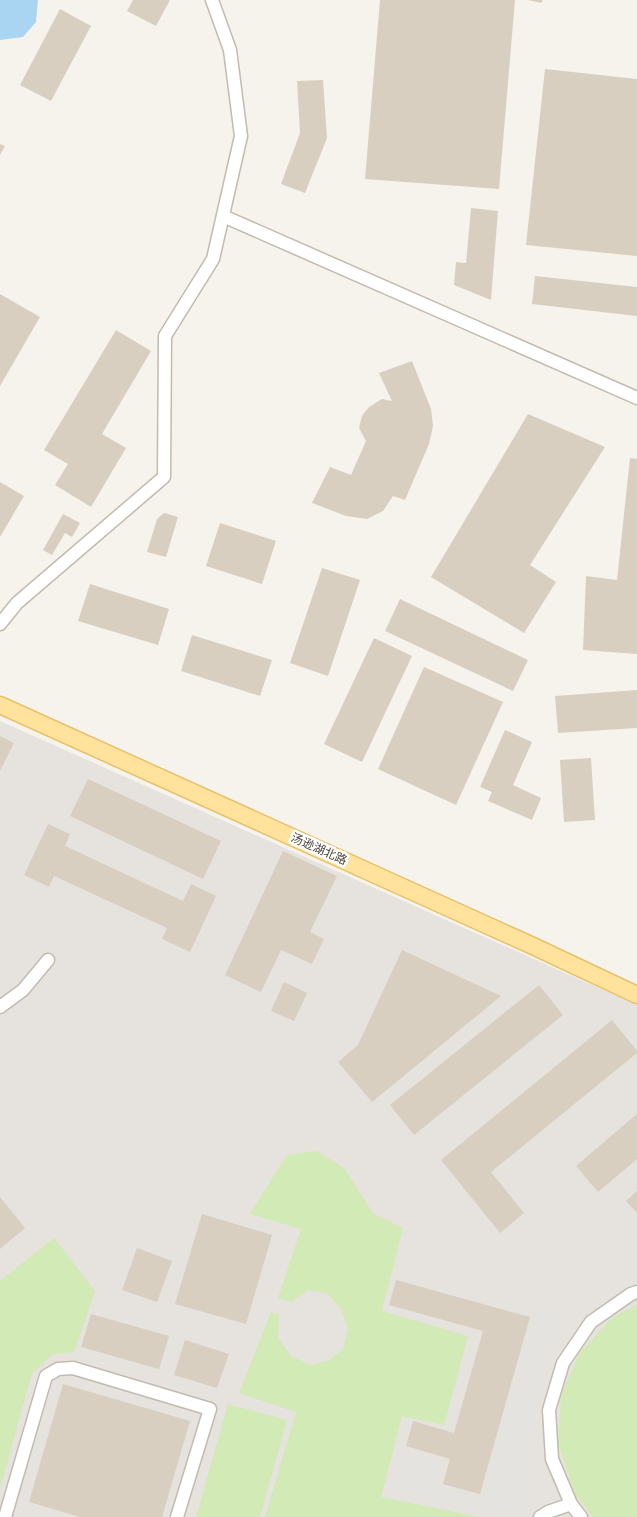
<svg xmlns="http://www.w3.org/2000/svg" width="637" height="1517" font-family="'PT Sans Narrow','Noto Sans SC',sans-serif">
<rect width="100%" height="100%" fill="#f6f3ec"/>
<path fill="#e6e2dd" d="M0 721 637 1005V1517H0Z"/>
<g fill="#d2eab5">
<path d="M317 1151 344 1168 373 1213 403 1228 382 1311 468 1336 444 1425 402 1416 381 1497 480 1517H265L296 1412 239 1393 271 1312 279 1315 278 1338 291 1356 311 1365 328 1361 343 1349 348 1329 341 1308 326 1293 308 1290 292 1302 278 1298 301 1229 250 1214 287 1155Z"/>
<path d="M54 1238 95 1291 74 1352 52 1355 32 1373 0 1489V1281Z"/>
<path d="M637 1305V1517H593L575 1494 558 1443 561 1396 580 1352 613 1317Z"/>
<path d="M228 1404 287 1420 260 1517H196Z"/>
</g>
<g fill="#e5e3e0">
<path d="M538 1309 564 1318 543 1364 528 1441 530 1509 520 1517H511L390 1492 397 1452 440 1462 436 1485 484 1497Z"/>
<path d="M35 1435 42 1437 32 1471 25 1469Z"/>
</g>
<path fill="#a9d4f2" d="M0 0H38L36 22 23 37 0 40Z"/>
<g fill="#d8cfc1">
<path d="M133 0H170L156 26 127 11Z"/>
<path d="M380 0H515L499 189 365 179Z"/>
<path d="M528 0H543L541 3Z"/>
<path d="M60 9 91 26 51 101 20 85Z"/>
<path d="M545 69 637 79V256L526 245Z"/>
<path d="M323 80 327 138 305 193 281 184 300 133 297 81Z"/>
<path d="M0 144 5 146 0 155Z"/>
<path d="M471 208 498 211 491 300 454 285 456 262 466 263Z"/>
<path d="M535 276 637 287V316L532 304Z"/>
<path d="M0 294 40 317 0 386Z"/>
<path d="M116 330 151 351 102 434 126 448 91 507 55 485 68 464 44 450Z"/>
<path d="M412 361 431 409 433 426 429 444 405 500 393 496 383 511 367 519 346 516 312 503 330 467 351 475 366 441 359 428 362 416 369 407 382 399 392 401 379 373Z"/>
<path d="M528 414 605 447 530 565 556 582 524 633 431 577Z"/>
<path d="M630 458 637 459V654L583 650 586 576 617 580Z"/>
<path d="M0 482 24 496 0 537Z"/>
<path d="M164 513 178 517 166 557 147 552 157 519Z"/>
<path d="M63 514 80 523 72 537 65 533 52 555 43 550Z"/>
<path d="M220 523 276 541 262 584 206 566Z"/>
<path d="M322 568 360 580 328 676 290 663Z"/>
<path d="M90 584 169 609 158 645 78 621Z"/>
<path d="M400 599 528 660 513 691 385 631Z"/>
<path d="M192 635 272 660 260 696 181 671Z"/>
<path d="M374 638 412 656 362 762 324 744Z"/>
<path d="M424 667 503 702 456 805 378 769Z"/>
<path d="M637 690V728L558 733 555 696Z"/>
<path d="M505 730 532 742 513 785 541 798 532 820 488 801 492 792 480 787Z"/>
<path d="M0 736 14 743 0 771Z"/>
<path d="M591 758 595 820 564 822 560 760Z"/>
<path d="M88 779 221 841 203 879 70 816Z"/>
<path d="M48 824 70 834 65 846 183 901 191 884 216 896 190 952 162 939 167 928 54 876 49 887 24 875Z"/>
<path d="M283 851 337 876 310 932 324 939 312 964 281 950 261 992 225 975Z"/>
<path d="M402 950 501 996 372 1102 338 1062 358 1045Z"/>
<path d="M284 982 307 993 294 1021 271 1011Z"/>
<path d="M539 985 563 1015 414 1135 390 1105Z"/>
<path d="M612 1020 637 1051V1053L491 1172 524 1213 500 1233 441 1160Z"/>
<path d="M637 1114V1159L598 1192 576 1166Z"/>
<path d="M637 1191V1213L626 1201Z"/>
<path d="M0 1197 25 1228 0 1249Z"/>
<path d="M202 1214 272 1235 246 1324 175 1304Z"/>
<path d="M137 1248 172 1261 157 1302 122 1290Z"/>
<path d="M396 1280 530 1317 480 1494 443 1484 450 1459 406 1446 413 1421 454 1433 483 1331 389 1305Z"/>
<path d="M91 1314 169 1336 159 1369 81 1347Z"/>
<path d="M185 1340 229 1354 217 1388 174 1375Z"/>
<path d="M63 1384 190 1421 162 1517H80L29 1502Z"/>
</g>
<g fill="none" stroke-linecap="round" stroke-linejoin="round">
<defs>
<g id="minor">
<path d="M223 216 637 398"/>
<path d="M0 624 17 603 164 477 165 336 213 259 241 136 230 50 212 0"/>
<path d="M0 1007 23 990 48 960"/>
<path d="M5 1517 46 1376 58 1369 73 1368 210 1409 177 1517"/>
<path d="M540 1517 548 1512 571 1504"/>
<path d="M581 1517 571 1504 552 1459 549 1410 563 1363 591 1322 631 1294 637 1292"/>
</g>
<path id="major" d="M0 705 533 946 637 995"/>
</defs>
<use href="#minor" stroke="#c2bbae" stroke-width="15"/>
<use href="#major" stroke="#e6c16a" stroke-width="19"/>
<use href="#minor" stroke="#fff" stroke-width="12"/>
<use href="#major" stroke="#ffe39c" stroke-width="16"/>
</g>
<g text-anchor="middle" stroke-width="5" stroke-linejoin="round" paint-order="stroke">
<g font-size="12" fill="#4b4439" stroke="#fff">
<text transform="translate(319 849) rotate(24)" y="4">汤逊湖北路</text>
</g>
</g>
</svg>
